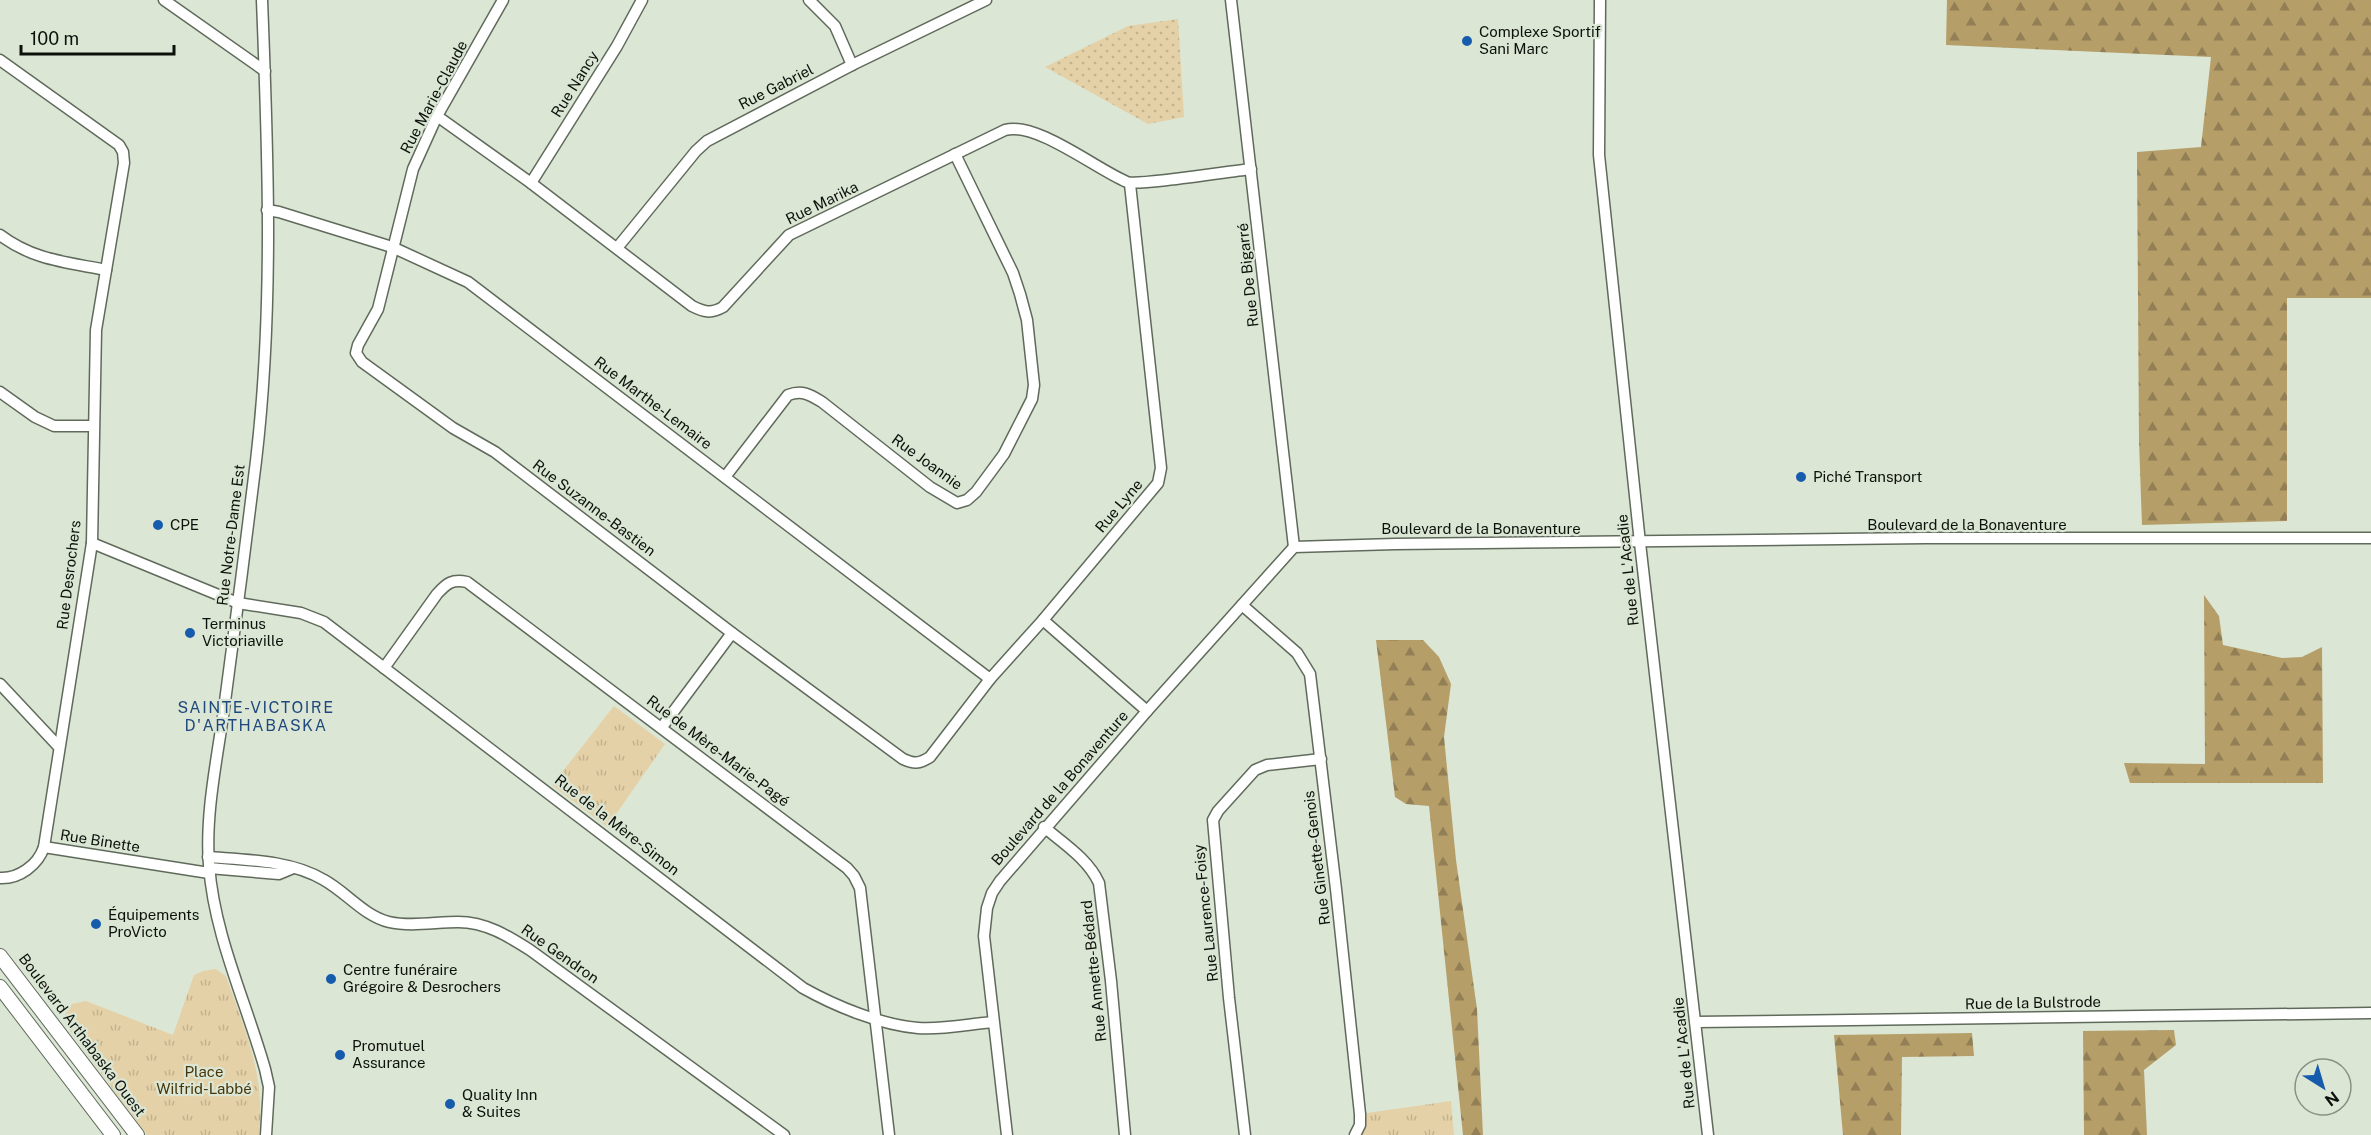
<svg xmlns="http://www.w3.org/2000/svg" width="2371" height="1135" font-family="'Public Sans',sans-serif">
<defs>
<pattern id="grass-dots" width="8" height="8" patternUnits="userSpaceOnUse" patternTransform="scale(1.5)"><rect width="8" height="8" fill="#e5d1a7"/><path d="M2 2h.1M6 6h.1" fill="none" stroke="#c3b28e" stroke-width="1.8" stroke-linecap="round"/></pattern>
<pattern id="forest-firs" width="22" height="20" patternUnits="userSpaceOnUse" patternTransform="scale(1.5)"><rect width="22" height="20" fill="#b69e69"/><path d="M5 1l3.5 6h-7zM16 11l3.5 6h-7z" fill="#927f55"/></pattern>
<pattern id="park-tufts" width="24" height="20" patternUnits="userSpaceOnUse" patternTransform="scale(1.5)"><rect width="24" height="20" fill="#e5d1a7"/><path d="M3 7l-1-3M5 7V3M7 7l1-3M15 17l-1-3M17 17v-4M19 17l1-3" fill="none" stroke="#c3b28e"/></pattern>
</defs>
<rect width="100%" height="100%" fill="#dbe6d5"/>
<path fill="url(#grass-dots)" d="M1178 19 1184 117 1148 124 1045 67 1128 26Z"/>
<g fill="url(#forest-firs)">
<path d="M1947 0H2371V298H2287V521L2142 525 2139 441 2137 152 2201 147 2211 57 1946 45Z"/>
<path d="M2204 595 2219 616 2223 645 2282 658 2302 657 2322 647 2323 783H2130L2124 763 2205 764Z"/>
<path d="M1376 640H1423L1439 657 1451 684 1444 737 1456 860 1477 1009 1483 1135H1463L1429 806 1406 804 1395 797Z"/>
<path d="M2174 1030 2176 1045 2144 1070 2147 1135H2084L2083 1031Z"/>
<path d="M1972 1033 1974 1056 1902 1057 1901 1135H1843L1834 1035Z"/>
</g>
<g fill="url(#park-tufts)">
<path d="M614 706 665 744 607 827 552 785Z"/>
<path d="M216 969 226 976C245 1031 266 1076 259 1135H147L70 1031 65 1015 72 1004 86 1001 173 1035 194 975 203 971Z"/>
<path d="M1451 1101 1454 1135H1355L1360 1114Z"/>
</g>
<g fill="none" stroke-linecap="round" stroke-linejoin="round">
<defs>
<g id="minor">
<path d="M164 0 265 71"/>
<path d="M262 0C268 153 274 308 256 461 246 544 235 626 224 709 217 760 205 814 209 865 214 935 246 1002 265 1069L269 1087 266 1135"/>
<path d="M503 0 437 116 413 169 378 309 358 345 356 353 362 362 453 428 495 452 732 633 903 759C914 764 919 764 930 757L990 679 1043 620 1158 483 1161 468 1130 184"/>
<path d="M809 0 835 26 852 65"/>
<path d="M1231 0 1294 547"/>
<path d="M1600 0 1599 155 1640 543 1708 1135"/>
<path d="M0 60 119 145 123 152 124 163 96 330 92 543 44 847C38 865 19 879 0 878"/>
<path d="M437 116 531 183 692 306C704 312 711 314 723 307L789 235 1005 130C1036 121 1096 169 1127 182 1137 186 1232 171 1251 169"/>
<path d="M531 183 617 46 642 0"/>
<path d="M267 210 279 212 392 247 468 282 990 679"/>
<path d="M0 235C33 260 66 262 106 270"/>
<path d="M617 248 696 151 707 141 852 65 986 0"/>
<path d="M0 392 35 417 54 426H93"/>
<path d="M725 477 788 395C802 390 809 394 822 402L930 487 957 503 967 500 976 492 1004 454 1032 399 1034 385 1027 320 1020 294 1013 273 955 154"/>
<path d="M92 543 238 603 301 613 324 622 803 988C835 1006 881 1025 918 1028 942 1030 969 1024 993 1022"/>
<path d="M1242 605 1297 653 1310 674 1336 889 1360 1114V1125L1355 1135"/>
<path d="M1043 620 1147 711"/>
<path d="M384 668 437 594C447 583 452 579 467 582L847 868 854 876 860 888 889 1135"/>
<path d="M0 684 59 747"/>
<path d="M662 727 732 633"/>
<path d="M1044 827C1064 844 1088 859 1099 883L1111 981 1125 1135"/>
<path d="M44 847 209 873"/>
<path d="M208 857C245 860 291 860 324 880 346 892 364 916 389 922 411 927 436 922 458 922 486 922 508 936 530 950L784 1135"/>
<path d="M209 868 279 874 291 869"/>
<path d="M1696 1022 2371 1013"/>
<path d="M1007 1135 984 936 987 908 992 893 1000 881 1147 711 1294 547 1395 544 1925 538H2371"/>
<path d="M1245 1135 1229 998 1213 820 1218 811 1255 770 1267 765 1321 759"/>
</g>
<g id="major">
<path d="M0 956 137 1135"/>
<path d="M0 987 113 1135"/>
</g>
</defs>
<use href="#minor" stroke="#606a5b" stroke-width="13"/>
<use href="#major" stroke="#606a5b" stroke-width="16"/>
<use href="#minor" stroke="#fff" stroke-width="10"/>
<use href="#major" stroke="#fff" stroke-width="14"/>
</g>
<g fill="#175cac" stroke="#dbe6d5" stroke-width="2">
<circle cx="1467" cy="41" r="6"/>
<circle cx="1801" cy="477" r="6"/>
<circle cx="158" cy="525" r="6"/>
<circle cx="190" cy="633" r="6"/>
<circle cx="96" cy="924" r="6"/>
<circle cx="331" cy="979" r="6"/>
<circle cx="340" cy="1055" r="6"/>
<circle cx="450" cy="1104" r="6"/>
</g>
<g text-anchor="middle" stroke-width="4.5" stroke-linejoin="round" paint-order="stroke">
<g font-size="15" fill="#0d110b" stroke="#dbe6d5" text-anchor="start">
<text x="1479" y="37">Complexe Sportif<tspan x="1479" dy="17">Sani Marc</tspan></text>
<text x="1813" y="482">Piché Transport</text>
<text x="170" y="530">CPE</text>
<text x="202" y="629">Terminus<tspan x="202" dy="17">Victoriaville</tspan></text>
<text x="108" y="920">Équipements<tspan x="108" dy="17">ProVicto</tspan></text>
<text x="343" y="975">Centre funéraire<tspan x="343" dy="17">Grégoire &amp; Desrochers</tspan></text>
<text x="352" y="1051">Promutuel<tspan x="352" dy="17">Assurance</tspan></text>
<text x="462" y="1100">Quality Inn<tspan x="462" dy="17">&amp; Suites</tspan></text>
</g>
<g font-size="15" fill="#0d110b" stroke="#dbe6d5">
<text transform="translate(575 84) rotate(-58)" y="5">Rue Nancy</text>
<text transform="translate(776 87) rotate(-27)" y="5">Rue Gabriel</text>
<text transform="translate(434 97) rotate(-62)" y="5">Rue Marie-Claude</text>
<text transform="translate(822 203) rotate(-26)" y="5">Rue Marika</text>
<text transform="translate(1248 275) rotate(-96)" y="5">Rue De Bigarré</text>
<text transform="translate(653 403) rotate(37)" y="5">Rue Marthe-Lemaire</text>
<text transform="translate(927 462) rotate(36)" y="5">Rue Joannie</text>
<text transform="translate(1119 506) rotate(-50)" y="5">Rue Lyne</text>
<text transform="translate(594 508) rotate(37)" y="5">Rue Suzanne-Bastien</text>
<text x="1967" y="530">Boulevard de la Bonaventure</text>
<text x="1481" y="534">Boulevard de la Bonaventure</text>
<text transform="translate(231 535) rotate(-83)" y="5">Rue Notre-Dame Est</text>
<text transform="translate(1628 570) rotate(-96)" y="5">Rue de L'Acadie</text>
<text transform="translate(69 575) rotate(-83)" y="5">Rue Desrochers</text>
<text transform="translate(718 751) rotate(37)" y="5">Rue de Mère-Marie-Pagé</text>
<text transform="translate(1060 788) rotate(-49)" y="5">Boulevard de la Bonaventure</text>
<text transform="translate(617 825) rotate(38)" y="5">Rue de la Mère-Simon</text>
<text transform="translate(100 841) rotate(9)" y="5">Rue Binette</text>
<text transform="translate(1317 858) rotate(-97)" y="5">Rue Ginette-Genois</text>
<text transform="translate(1206 913) rotate(-96)" y="5">Rue Laurence-Foisy</text>
<text transform="translate(560 954) rotate(35)" y="5">Rue Gendron</text>
<text transform="translate(1094 971) rotate(-96)" y="5">Rue Annette-Bédard</text>
<text transform="translate(2033 1003) rotate(-1)" y="5">Rue de la Bulstrode</text>
<text transform="translate(82 1035) rotate(53)" y="5">Boulevard Arthabaska Ouest</text>
<text transform="translate(1684 1053) rotate(-96)" y="5">Rue de L'Acadie</text>
</g>
<g font-size="15" fill="#473609" stroke="#dbe6d5">
<text x="204" y="1077">Place<tspan x="204" dy="17">Wilfrid-Labbé</tspan></text>
</g>
<g font-size="16" letter-spacing="1.5" fill="#1f497d" stroke="#dbe6d5">
<text x="256" y="713">SAINTE-VICTOIRE<tspan x="256" dy="18">D'ARTHABASKA</tspan></text>
</g>
</g>
<g transform="translate(2323 1087) rotate(143)"><circle r="28" fill="#dbe6d5" stroke="#899184" stroke-width="1.5"/>
<path d="M0-4.5L10 22L0 15L-10 22Z" fill="#175cac"/>
<text y="-9" font-size="16" font-weight="bold" text-anchor="middle" fill="#0d110b">N</text>
</g>
<path d="M21 45v9h153v-9" fill="none" stroke="#0d110b" stroke-width="3"/>
<text x="30" y="45" font-size="18" fill="#0d110b" stroke="#dbe6d5" stroke-width="4.5" paint-order="stroke">100 m</text>
</svg>
